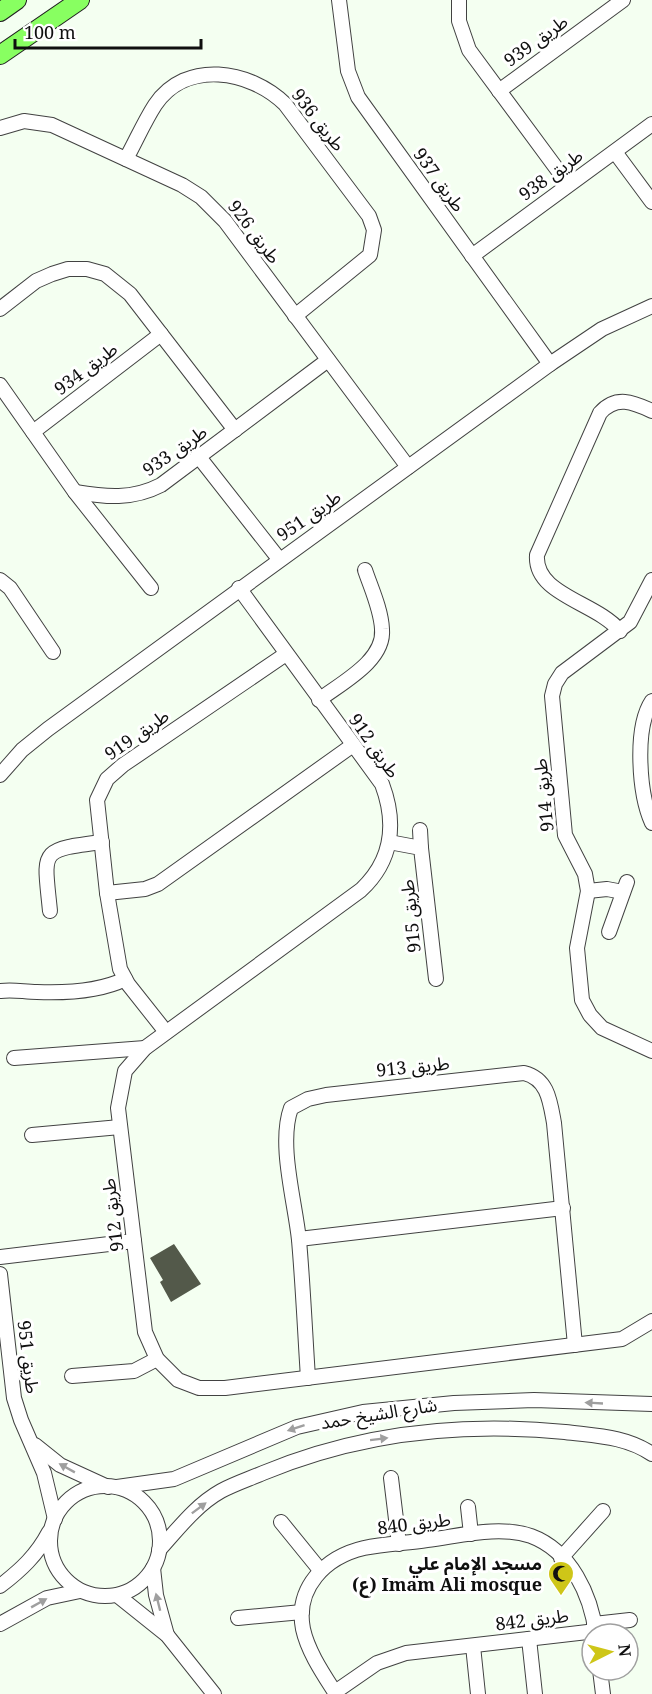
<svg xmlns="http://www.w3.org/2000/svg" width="652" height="1694" font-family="'Noto Serif','Noto Sans Arabic',serif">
<rect width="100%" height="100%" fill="#f4fff1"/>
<path fill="#53594a" d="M174 1244 201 1284 171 1302 160 1282 163 1280 150 1258Z"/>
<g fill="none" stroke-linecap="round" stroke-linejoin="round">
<defs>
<g id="minor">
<path d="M339 0 348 71 358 97 550 364"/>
<path d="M459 0V21L469 50 568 184"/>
<path d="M499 91 623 0"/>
<path d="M0 128 24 121 52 125 182 185 201 197 225 221 408 467"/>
<path d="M615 152 652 202"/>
<path d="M126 159C136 141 144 122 155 105 186 59 250 70 285 104L369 216 374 230 370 255 295 316"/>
<path d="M472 256 652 124"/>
<path d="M0 309 36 281 52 274 68 269H87L105 274 130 294 235 430"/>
<path d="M0 385 75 492 151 588"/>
<path d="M33 432 161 334"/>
<path d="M199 457 279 559"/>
<path d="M75 492C106 497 132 500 161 485L328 360"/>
<path d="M0 580 10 588 53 652"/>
<path d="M652 580 630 622 562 673 555 684 552 696 565 835 585 874 588 891 577 948 582 1000 590 1015 602 1028 652 1051"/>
<path d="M239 588 382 784C397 824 392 861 361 890L145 1048 125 1071 118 1108 145 1332 157 1359 178 1380 199 1388H225L622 1339 652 1321"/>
<path d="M620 631C596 602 534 595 537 555L600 413C616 395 633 402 652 411"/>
<path d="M319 700C341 683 385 661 382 629 381 609 371 588 365 570"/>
<path d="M652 701C634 728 639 794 652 823"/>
<path d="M0 775 22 750 48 729 550 364 602 329 652 306"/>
<path d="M420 830 421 848"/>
<path d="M389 842 421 848 436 979"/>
<path d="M588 891 607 889 623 892"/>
<path d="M107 893 145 889 158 884 353 745"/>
<path d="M50 911C44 850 38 850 102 842"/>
<path d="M609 932 627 882"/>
<path d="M0 991C14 989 24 992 37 992 64 993 101 991 125 979"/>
<path d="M166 1032 128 984 120 969 107 893 97 800 107 779 123 765 286 654"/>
<path d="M14 1058 145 1048"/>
<path d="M32 1135 120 1127"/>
<path d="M299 1239 563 1208"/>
<path d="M0 1257 134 1241"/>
<path d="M0 1274 14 1398 21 1420 44 1473 55 1519"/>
<path d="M72 1376 134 1371 157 1359"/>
<path d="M308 1378C305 1332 303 1286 299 1240 295 1201 278 1144 291 1108L308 1099 326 1095 524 1073C548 1079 550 1101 554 1123L575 1345"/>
<path d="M35 1445 60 1465 108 1487"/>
<path d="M391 1478 399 1544"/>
<circle cx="105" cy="1541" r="55"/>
<path d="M117 1487 174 1479 297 1427 363 1412 454 1403 534 1400 652 1404"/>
<path d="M468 1507 471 1534"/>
<path d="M281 1522 320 1570"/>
<path d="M159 1550C178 1529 196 1505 221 1491 234 1484 249 1479 263 1473 359 1433 462 1422 565 1432 596 1436 625 1436 652 1454"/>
<path d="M561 1558 603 1511"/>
<path d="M153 1568 156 1595 167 1635"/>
<path d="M0 1586C21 1570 37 1555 49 1532"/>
<path d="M117 1595 167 1635 214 1694"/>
<path d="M238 1618 302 1612"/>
<path d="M0 1624 47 1598 80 1591"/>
<path d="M594 1624 630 1620"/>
<path d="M529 1639 535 1694"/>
<path d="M473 1646 478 1694"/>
<path d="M600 1670 603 1694"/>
<path d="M335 1692 377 1663 406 1653 596 1631"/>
<path d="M336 1694C324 1675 308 1652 303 1629 295 1588 325 1557 364 1548 384 1544 407 1543 427 1540 460 1536 499 1525 531 1536 571 1551 591 1595 596 1634"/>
</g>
<g id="major">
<path d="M0 12 17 0"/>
<path d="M0 55 80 0"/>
</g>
</defs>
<use href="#minor" stroke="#424242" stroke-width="16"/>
<use href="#major" stroke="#202020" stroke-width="20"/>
<use href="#minor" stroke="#fff" stroke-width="14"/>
<use href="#major" stroke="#88ff61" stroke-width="18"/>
</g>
<defs><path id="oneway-solid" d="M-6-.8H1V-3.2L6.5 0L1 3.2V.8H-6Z" transform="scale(1.5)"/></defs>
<g fill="#9f9f9f">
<use href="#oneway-solid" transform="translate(594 1403) rotate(-177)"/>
<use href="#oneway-solid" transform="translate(296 1428) rotate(162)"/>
<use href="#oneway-solid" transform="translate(379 1439) rotate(-7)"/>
<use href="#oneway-solid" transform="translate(67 1468) rotate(-151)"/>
<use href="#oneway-solid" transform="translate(199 1508) rotate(-37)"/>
<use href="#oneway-solid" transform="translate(158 1602) rotate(-104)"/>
<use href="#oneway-solid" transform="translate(39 1603) rotate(-29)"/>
</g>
<defs>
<symbol id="mosque-pin" viewBox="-11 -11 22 30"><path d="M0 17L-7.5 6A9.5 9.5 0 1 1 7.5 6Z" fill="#cec618" stroke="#fff"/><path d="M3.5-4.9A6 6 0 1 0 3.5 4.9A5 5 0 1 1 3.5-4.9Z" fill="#111"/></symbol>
</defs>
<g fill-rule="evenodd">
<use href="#mosque-pin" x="546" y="1559" width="30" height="40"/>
</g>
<g text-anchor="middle" stroke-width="6" stroke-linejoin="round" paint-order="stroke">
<g font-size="18" fill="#0f0f0f" stroke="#fff">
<text transform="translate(536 41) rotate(-36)" y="6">طريق 939</text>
<text transform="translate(318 120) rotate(52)" y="6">طريق 936</text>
<text transform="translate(551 175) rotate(-36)" y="6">طريق 938</text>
<text transform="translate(439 180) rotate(54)" y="6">طريق 937</text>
<text transform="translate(254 232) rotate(53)" y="6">طريق 926</text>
<text transform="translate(86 369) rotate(-37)" y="6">طريق 934</text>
<text transform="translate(175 451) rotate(-35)" y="6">طريق 933</text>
<text transform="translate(309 516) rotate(-35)" y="6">طريق 951</text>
<text transform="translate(137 735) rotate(-35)" y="6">طريق 919</text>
<text transform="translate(374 746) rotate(55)" y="6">طريق 912</text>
<text transform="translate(544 795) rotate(-96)" y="6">طريق 914</text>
<text transform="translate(411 916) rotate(-96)" y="6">طريق 915</text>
<text transform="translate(413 1067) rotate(-6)" y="6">طريق 913</text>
<text transform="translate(113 1215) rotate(-97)" y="6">طريق 912</text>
<text transform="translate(28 1357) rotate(83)" y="6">طريق 951</text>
<text transform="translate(379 1414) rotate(-9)" y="6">شارع الشيخ حمد</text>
<text transform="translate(414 1524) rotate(-7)" y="6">طريق 840</text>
<text transform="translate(532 1620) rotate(-7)" y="6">طريق 842</text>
</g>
<g font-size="18" font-weight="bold" fill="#0f0f0f" stroke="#fff" text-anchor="end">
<text x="542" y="1570">مسجد الإمام علي<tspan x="542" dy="21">(ع) Imam Ali mosque</tspan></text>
</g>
</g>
<g transform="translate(610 1652) rotate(84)"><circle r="28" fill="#ffffff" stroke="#9f9f9f" stroke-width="1.5"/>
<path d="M0-4.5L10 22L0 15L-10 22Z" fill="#cec618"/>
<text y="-9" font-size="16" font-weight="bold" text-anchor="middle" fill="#0f0f0f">N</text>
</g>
<path d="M15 39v9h186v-9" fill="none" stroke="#0f0f0f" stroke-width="3"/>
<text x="24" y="39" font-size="18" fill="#0f0f0f" stroke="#ffffff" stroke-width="4.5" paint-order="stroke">100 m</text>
</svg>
